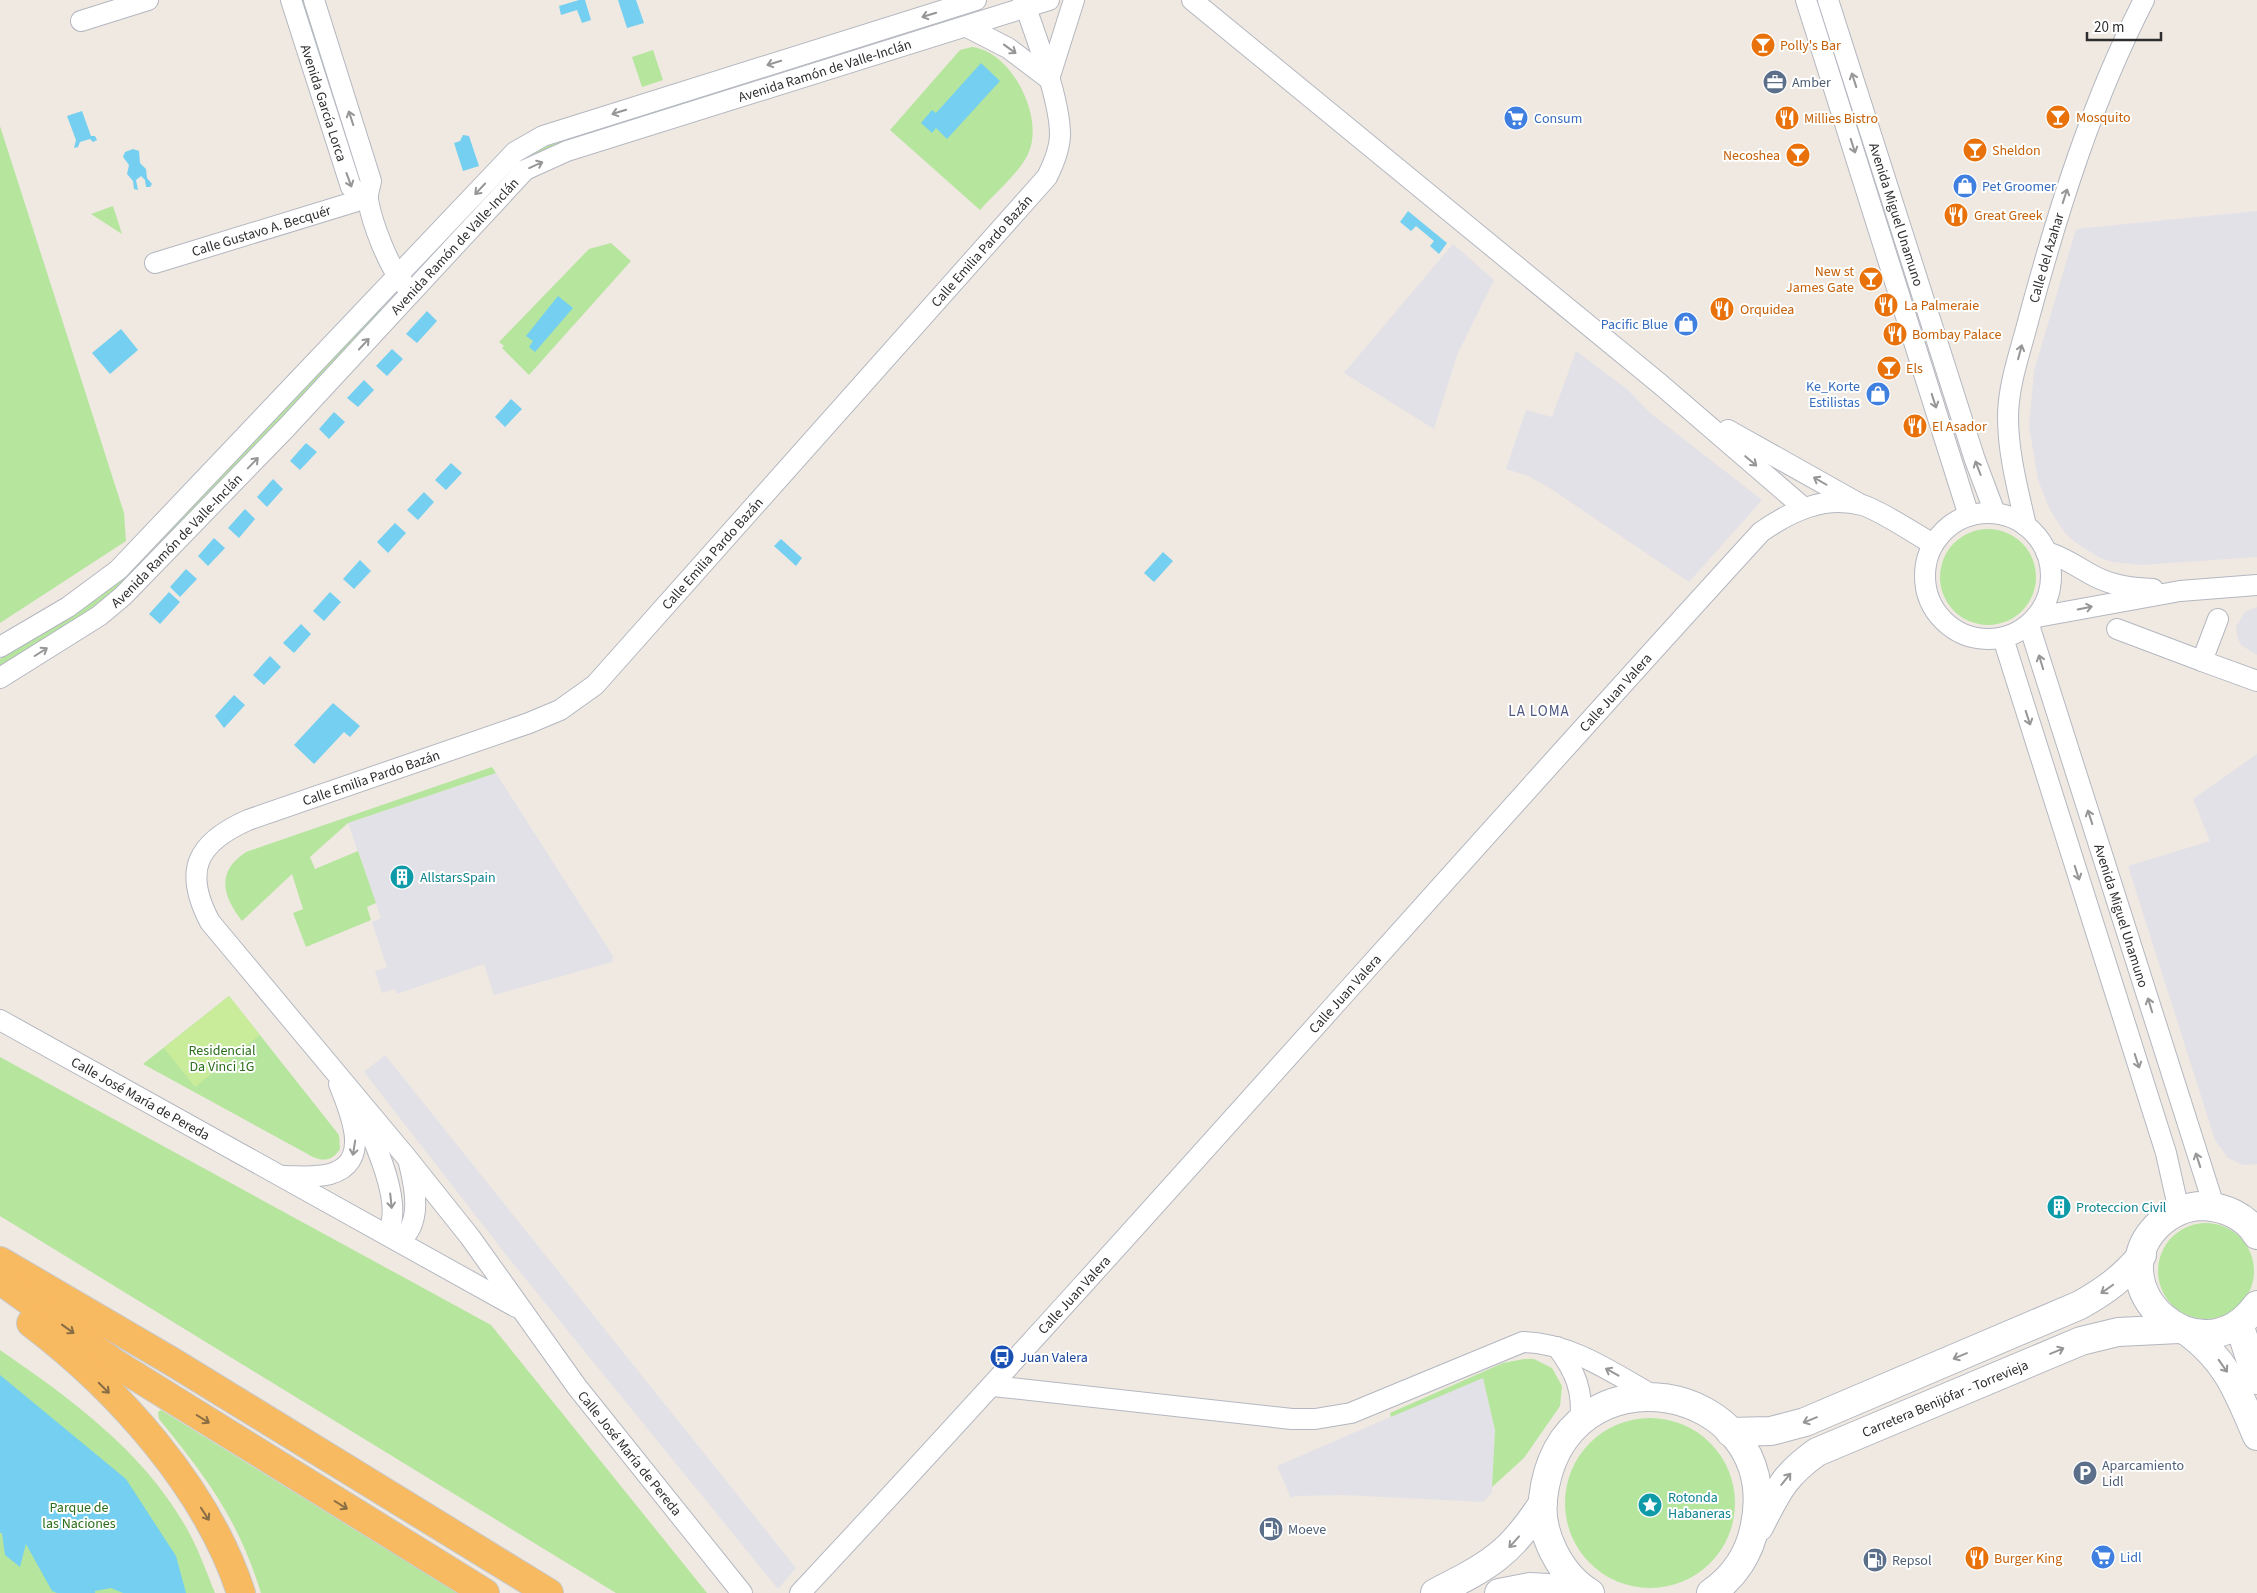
<svg xmlns="http://www.w3.org/2000/svg" width="2257" height="1593" font-family="'Source Sans 3',sans-serif">
<rect width="100%" height="100%" fill="#efe9e1"/>
<g fill="#e3e1e8">
<path d="M2257 211V557L2141 565 2113 562 2100 558 2076 543 2065 533 2050 510 2038 480 2029 426 2034 371 2076 229Z"/>
<path d="M1453 244 1494 280 1457 355 1434 429 1344 373Z"/>
<path d="M1576 351 1628 390 1649 412 1762 500 1689 582 1548 487 1528 476 1506 469 1526 410 1552 417Z"/>
<path d="M2257 607V655L2241 645 2238 639 2236 627 2245 612Z"/>
<path d="M2257 754V1164L2243 1165 2228 1158 2215 1140 2128 866 2210 841 2193 799Z"/>
<path d="M496 773 613 956 612 962 494 995 484 964 397 994 395 989 382 993 375 971 387 967 372 922 381 918 348 823Z"/>
<path d="M385 1055 796 1568 778 1589 511 1261 364 1072Z"/>
<path d="M1483 1377 1495 1430 1492 1493 1483 1502 1343 1495 1296 1496 1291 1498 1277 1466Z"/>
</g>
<g fill="#b6e59e">
<path d="M300 0H303L362 184H359Z"/>
<path d="M972 47C1013 52 1045 119 1028 154 1020 172 994 194 980 210L890 130 960 50Z"/>
<path d="M653 50 663 80 642 87 632 57Z"/>
<path d="M753 81 754 82 540 152 424 264H422V260L524 158 537 149Z"/>
<path d="M0 126 124 513 126 541 0 623Z"/>
<path d="M113 206 122 234 91 214Z"/>
<path d="M611 243 631 261 529 375 502 348 504 346 499 342 589 249Z"/>
<path d="M379 307 382 310 157 551 116 589 85 613 0 667V659L82 610 143 560Z"/>
<circle cx="1988" cy="577" r="48"/>
<path d="M492 767 496 773 348 823 310 857 315 869 358 851 376 903 367 907 371 920 306 947 293 913 303 909 292 874 242 921C222 895 216 872 246 852Z"/>
<path d="M229 996 339 1135 340 1149C333 1160 324 1162 313 1157L143 1064Z"/>
<path d="M0 1057 491 1325 707 1593H616L0 1216Z"/>
<circle cx="2206" cy="1271" r="48"/>
<path d="M0 1350C71 1399 142 1450 186 1527 198 1548 206 1571 215 1593H0Z"/>
<path d="M1524 1359H1534L1552 1368 1562 1386 1560 1406 1524 1458 1492 1487 1495 1430 1483 1378 1391 1417 1390 1413 1503 1363Z"/>
<path d="M161 1410 457 1593H261C238 1519 207 1478 159 1419L158 1412Z"/>
<circle cx="1650" cy="1503" r="85"/>
</g>
<path fill="#c9ec9a" d="M229 996 260 1035 195 1087 164 1048Z"/>
<g fill="#75cff0">
<path d="M579 0H585L591 20 582 23 577 10 561 15 559 6Z"/>
<path d="M618 0H636L644 23 627 28Z"/>
<path d="M981 63 1000 81 947 139 936 128 932 133 921 123 932 110 936 113Z"/>
<path d="M82 111 91 136H95L97 140 93 142 90 139 80 142 78 147 74 148 76 140 67 116Z"/>
<path d="M463 135 469 136 479 166 463 171 454 143 460 141Z"/>
<path d="M133 149 139 151 140 163 146 169 147 178 152 184 150 187H146L145 180 141 176 136 180 138 190 134 189 133 181 127 174 129 165 123 157 125 152Z"/>
<path d="M1408 211 1447 243 1439 254 1430 246 1434 241 1416 226 1411 231 1400 222Z"/>
<path d="M558 296 573 308 535 352 529 347 533 341 526 336Z"/>
<path d="M427 311 437 321 417 343 406 334Z"/>
<path d="M121 329 138 350 110 374 92 353Z"/>
<path d="M392 349 403 359 387 376 376 366Z"/>
<path d="M364 380 374 390 358 407 347 398Z"/>
<path d="M511 399 522 409 505 427 495 417Z"/>
<path d="M334 412 345 422 329 439 319 429Z"/>
<path d="M306 443 317 452 300 470 290 461Z"/>
<path d="M451 463 462 473 446 490 435 480Z"/>
<path d="M273 479 283 489 267 507 257 497Z"/>
<path d="M424 492 434 502 418 520 407 510Z"/>
<path d="M245 509 255 519 239 538 228 528Z"/>
<path d="M395 523 406 533 388 553 377 542Z"/>
<path d="M214 538 225 548 208 566 198 556Z"/>
<path d="M781 539 802 558 796 566 774 546Z"/>
<path d="M1163 552 1173 561 1154 582 1144 573Z"/>
<path d="M360 560 371 571 354 589 343 579Z"/>
<path d="M186 569 197 579 180 597 170 587Z"/>
<path d="M169 592 180 602 160 624 149 614Z"/>
<path d="M330 592 341 602 324 621 313 611Z"/>
<path d="M301 624 311 634 294 653 283 643Z"/>
<path d="M270 656 281 667 264 685 253 675Z"/>
<path d="M234 695 245 705 224 728 215 716Z"/>
<path d="M333 703 360 726 350 737 344 732 314 764 294 745Z"/>
<path d="M0 1375 126 1479 176 1556 186 1593H123L111 1588 95 1591V1593H57L52 1591 26 1544 20 1567 5 1555 2 1533H0Z"/>
</g>
<g fill="none" stroke-linecap="round" stroke-linejoin="round">
<defs>
<g id="minor">
<path id="s1" d="M291 0 351 187 367 198"/>
<path d="M314 0 371 181C370 187 367 194 368 200 372 223 389 269 405 285"/>
<path d="M1192 0 1660 384 1804 508"/>
<path d="M1806 0 1969 516"/>
<path id="s2" d="M1828 0 1975 460 1995 513"/>
<path d="M81 21 148 0"/>
<path d="M967 27 1008 48 1049 79"/>
<path d="M1049 79 1074 0"/>
<path id="s3" d="M155 263 367 198"/>
<path d="M1728 430 1858 503"/>
<circle cx="1988" cy="576" r="63"/>
<path id="s4" d="M2026 526C2018 490 2008 454 2008 417 2008 383 2022 347 2030 314 2059 207 2093 99 2144 0"/>
<path d="M2046 552C2065 557 2078 568 2096 577 2114 586 2133 588 2153 589"/>
<path d="M2037 617 2180 591 2257 585"/>
<path d="M2218 619 2202 661 2257 681"/>
<path id="s5" d="M2029 625 2214 1206"/>
<path d="M2117 629 2202 661"/>
<path d="M2003 638 2166 1153 2179 1211"/>
<path d="M0 647 68 607 118 570 515 152 543 136 976 0"/>
<path id="s6" d="M0 678 99 616 123 596 286 428 525 170 567 151 1049 0"/>
<path id="s7" d="M0 1020 516 1307"/>
<path d="M362 1114C374 1140 406 1209 386 1234"/>
<path d="M284 1176C299 1176 315 1178 330 1174 373 1162 350 1112 339 1084"/>
<path d="M399 1241C423 1224 415 1187 409 1163"/>
<path d="M1557 1347C1575 1371 1584 1391 1580 1422"/>
<path d="M993 1386 1292 1419H1315L1351 1413 1523 1342C1571 1343 1613 1373 1654 1396"/>
<path id="s8" d="M742 1593 577 1387 470 1237 407 1158 210 922C183 871 196 843 248 820L529 723 560 710 595 685 1047 177C1054 163 1060 149 1060 134 1060 100 1035 33 1023 0"/>
<path id="s9" d="M800 1593C1126 1244 1439 884 1761 532 1791 511 1825 495 1862 505 1880 510 1915 534 1933 544"/>
</g>
<g id="secondary">
<path d="M2257 1235C2246 1216 2224 1207 2203 1206 2186 1206 2170 1214 2158 1225 2096 1286 2200 1383 2257 1305"/>
<path d="M2239 1324 2257 1380"/>
<path d="M2188 1332C2228 1362 2238 1392 2257 1436"/>
<path d="M1730 1432 1771 1431 1805 1422 2080 1305C2105 1291 2124 1277 2142 1255"/>
<path id="s10" d="M1759 1527C1777 1492 1784 1475 1817 1452L2081 1341 2118 1332 2179 1329"/>
<path d="M1435 1593C1488 1566 1510 1555 1543 1503"/>
<path d="M1499 1593 1530 1587 1584 1590"/>
<path d="M1590 1593C1560 1575 1539 1533 1543 1499 1561 1339 1784 1382 1755 1525 1750 1553 1734 1577 1711 1593"/>
</g>
<g id="trunk">
<path d="M0 1261 171 1361 549 1593"/>
<path d="M0 1280 116 1364 485 1593"/>
<path d="M31 1323C118 1389 207 1488 241 1593"/>
</g>
</defs>
<use href="#minor" stroke="#b4b7c1" stroke-width="22"/>
<use href="#secondary" stroke="#b4b7c1" stroke-width="30"/>
<use href="#trunk" stroke="#c9c9c9" stroke-width="30"/>
<use href="#minor" stroke="#fff" stroke-width="20"/>
<use href="#secondary" stroke="#fff" stroke-width="28"/>
<use href="#trunk" stroke="#f8ba60" stroke-width="28"/>
</g>
<defs><path id="oneway-shaft" d="M-6 0H5M1.5-3L5.5 0L1.5 3" fill="none" stroke-width="1.6" stroke-linecap="round" stroke-linejoin="round" transform="scale(1.25)"/></defs>
<g stroke="#969696">
<use href="#oneway-shaft" transform="translate(929 15) rotate(163)"/>
<use href="#oneway-shaft" transform="translate(1010 49) rotate(36)"/>
<use href="#oneway-shaft" transform="translate(774 63) rotate(163)"/>
<use href="#oneway-shaft" transform="translate(1854 80) rotate(-108)"/>
<use href="#oneway-shaft" transform="translate(619 112) rotate(163)"/>
<use href="#oneway-shaft" transform="translate(351 118) rotate(-108)"/>
<use href="#oneway-shaft" transform="translate(1853 146) rotate(72)"/>
<use href="#oneway-shaft" transform="translate(536 165) rotate(-24)"/>
<use href="#oneway-shaft" transform="translate(349 180) rotate(70)"/>
<use href="#oneway-shaft" transform="translate(480 189) rotate(133)"/>
<use href="#oneway-shaft" transform="translate(2065 196) rotate(-72)"/>
<use href="#oneway-shaft" transform="translate(364 344) rotate(-47)"/>
<use href="#oneway-shaft" transform="translate(2020 352) rotate(-75)"/>
<use href="#oneway-shaft" transform="translate(1934 401) rotate(72)"/>
<use href="#oneway-shaft" transform="translate(1751 461) rotate(40)"/>
<use href="#oneway-shaft" transform="translate(253 463) rotate(-46)"/>
<use href="#oneway-shaft" transform="translate(1978 468) rotate(-111)"/>
<use href="#oneway-shaft" transform="translate(1820 481) rotate(-150)"/>
<use href="#oneway-shaft" transform="translate(2085 608) rotate(-11)"/>
<use href="#oneway-shaft" transform="translate(41 652) rotate(-32)"/>
<use href="#oneway-shaft" transform="translate(2041 662) rotate(-107)"/>
<use href="#oneway-shaft" transform="translate(2028 718) rotate(72)"/>
<use href="#oneway-shaft" transform="translate(2090 817) rotate(-108)"/>
<use href="#oneway-shaft" transform="translate(2077 873) rotate(72)"/>
<use href="#oneway-shaft" transform="translate(2150 1005) rotate(-107)"/>
<use href="#oneway-shaft" transform="translate(2137 1061) rotate(72)"/>
<use href="#oneway-shaft" transform="translate(354 1148) rotate(99)"/>
<use href="#oneway-shaft" transform="translate(2198 1160) rotate(-108)"/>
<use href="#oneway-shaft" transform="translate(391 1201) rotate(84)"/>
<use href="#oneway-shaft" transform="translate(2107 1289) rotate(145)"/>
<use href="#oneway-shaft" transform="translate(2057 1351) rotate(-23)"/>
<use href="#oneway-shaft" transform="translate(1960 1356) rotate(157)"/>
<use href="#oneway-shaft" transform="translate(2223 1366) rotate(55)"/>
<use href="#oneway-shaft" transform="translate(1612 1372) rotate(-151)"/>
<use href="#oneway-shaft" transform="translate(1810 1420) rotate(158)"/>
<use href="#oneway-shaft" transform="translate(1786 1479) rotate(-51)"/>
<use href="#oneway-shaft" transform="translate(1514 1542) rotate(132)"/>
</g>
<g stroke="#896d44">
<use href="#oneway-shaft" transform="translate(68 1329) rotate(36)"/>
<use href="#oneway-shaft" transform="translate(104 1388) rotate(45)"/>
<use href="#oneway-shaft" transform="translate(203 1419) rotate(32)"/>
<use href="#oneway-shaft" transform="translate(341 1505) rotate(32)"/>
<use href="#oneway-shaft" transform="translate(205 1514) rotate(57)"/>
</g>
<defs>
<symbol id="bar-disc" viewBox="-11 -11 22 22"><circle r="9.5" fill="#e8710a" stroke="#fff"/><path d="M-6-5H6L.8 .8V4.5H3.5V6h-7V4.5H-.8V.8Z" fill="#fff"/></symbol>
<symbol id="office-disc" viewBox="-11 -11 22 22"><circle r="9.5" fill="#5c6f8a" stroke="#fff"/><path d="M-6-3h4V-5.5h4V-3h4V5H-6ZM-1-4.5V-3h2v-1.5ZM-6 0V1H6V0Z" fill="#fff"/></symbol>
<symbol id="supermarket-disc" viewBox="-11 -11 22 22"><circle r="9.5" fill="#3f7fe0" stroke="#fff"/><path d="M-6-5.5h2.5l.6 2H6L4.5 2H-2.5L-4.4-4H-6ZM-1.5 3.2a1.3 1.3 0 1 0 .1 0ZM3 3.2a1.3 1.3 0 1 0 .1 0Z" fill="#fff"/></symbol>
<symbol id="restaurant-disc" viewBox="-11 -11 22 22"><circle r="9.5" fill="#e8710a" stroke="#fff"/><path d="M-5-6h1v4h1v-4h1v4h1v-4h1v5L-1.5 .5V6h-2V.5L-5-1ZM5-6V6H3V1.5H1.5Q1.5-4 5-6Z" fill="#fff"/></symbol>
<symbol id="shop-disc" viewBox="-11 -11 22 22"><circle r="9.5" fill="#3f7fe0" stroke="#fff"/><path d="M-5-2.5h2.3a2.7 3.5 0 0 1 5.4 0H5L5.5 6h-11ZM-1.5-2.5h3a1.5 2.3 0 0 0-3 0Z" fill="#fff"/></symbol>
<symbol id="building-disc" viewBox="-11 -11 22 22"><circle r="9.5" fill="#0f9aa8" stroke="#fff"/><path d="M-4-6H4V6H1V3H-1V6H-4ZM-2.5-4.3h1.7v1.8h-1.7ZM.8-4.3h1.7v1.8H.8ZM-2.5-1h1.7V.8h-1.7ZM.8-1h1.7V.8H.8Z" fill="#fff"/></symbol>
<symbol id="bus-disc" viewBox="-11 -11 22 22"><circle r="9.5" fill="#1a4fb4" stroke="#fff"/><path d="M-5-6H5V4H4V6H2V4H-2V6H-4V4H-5ZM-3.5-4V0h7V-4ZM-3.5 1.2v1.5H-2V1.2ZM2 1.2v1.5H3.5V1.2Z" fill="#fff"/></symbol>
<symbol id="parking-disc" viewBox="-11 -11 22 22"><circle r="9.5" fill="#5c6f8a" stroke="#fff"/><path d="M-3.5-5.5H1a3.5 3.5 0 0 1 0 7H-1V5.5H-3.5ZM-1-3.4V-.6H.8a1.4 1.4 0 0 0 0-2.8Z" fill="#fff"/></symbol>
<symbol id="sight-disc" viewBox="-11 -11 22 22"><circle r="9.5" fill="#0f9aa8" stroke="#fff"/><path d="M0-6L1.8-2.2L6-1.7L2.9 1.2L3.7 5.4L0 3.3L-3.7 5.4L-2.9 1.2L-6-1.7L-1.8-2.2Z" fill="#fff"/></symbol>
<symbol id="fuel-disc" viewBox="-11 -11 22 22"><circle r="9.5" fill="#5c6f8a" stroke="#fff"/><path d="M-5.5-6h7V0h2V4h1.3V-2.5L3-4.5l.8-.8L6-3V5H2.5V1h-1V6h-7ZM-4.2-4.7v3.2H.2V-4.7Z" fill="#fff"/></symbol>
</defs>
<g fill-rule="evenodd">
<use href="#bar-disc" x="1749" y="31" width="28" height="28"/>
<use href="#office-disc" x="1761" y="68" width="28" height="28"/>
<use href="#bar-disc" x="2044" y="103" width="28" height="28"/>
<use href="#supermarket-disc" x="1502" y="104" width="28" height="28"/>
<use href="#restaurant-disc" x="1773" y="104" width="28" height="28"/>
<use href="#bar-disc" x="1961" y="136" width="28" height="28"/>
<use href="#bar-disc" x="1784" y="141" width="28" height="28"/>
<use href="#shop-disc" x="1951" y="172" width="28" height="28"/>
<use href="#restaurant-disc" x="1942" y="201" width="28" height="28"/>
<use href="#bar-disc" x="1857" y="265" width="28" height="28"/>
<use href="#restaurant-disc" x="1872" y="291" width="28" height="28"/>
<use href="#restaurant-disc" x="1708" y="295" width="28" height="28"/>
<use href="#shop-disc" x="1672" y="310" width="28" height="28"/>
<use href="#restaurant-disc" x="1881" y="320" width="28" height="28"/>
<use href="#bar-disc" x="1875" y="354" width="28" height="28"/>
<use href="#shop-disc" x="1864" y="380" width="28" height="28"/>
<use href="#restaurant-disc" x="1901" y="412" width="28" height="28"/>
<use href="#building-disc" x="388" y="863" width="28" height="28"/>
<use href="#building-disc" x="2045" y="1193" width="28" height="28"/>
<use href="#bus-disc" x="988" y="1343" width="28" height="28"/>
<use href="#parking-disc" x="2071" y="1459" width="28" height="28"/>
<use href="#sight-disc" x="1636" y="1491" width="28" height="28"/>
<use href="#fuel-disc" x="1257" y="1515" width="28" height="28"/>
<use href="#supermarket-disc" x="2089" y="1543" width="28" height="28"/>
<use href="#restaurant-disc" x="1963" y="1544" width="28" height="28"/>
<use href="#fuel-disc" x="1861" y="1546" width="28" height="28"/>
</g>
<g text-anchor="middle" stroke-width="4" stroke-linejoin="round" paint-order="stroke">
<g font-size="14" fill="#c56008" stroke="#fff" text-anchor="start">
<text x="1780" y="50">Polly's Bar</text>
<text x="2076" y="122">Mosquito</text>
<text x="1804" y="123">Millies Bistro</text>
<text x="1992" y="155">Sheldon</text>
<text x="1780" y="160" text-anchor="end">Necoshea</text>
<text x="1974" y="220">Great Greek</text>
<text x="1854" y="276" text-anchor="end">New st<tspan x="1854" dy="16">James Gate</tspan></text>
<text x="1904" y="310">La Palmeraie</text>
<text x="1740" y="314">Orquidea</text>
<text x="1912" y="339">Bombay Palace</text>
<text x="1906" y="373">Els</text>
<text x="1932" y="431">El Asador</text>
<text x="1994" y="1563">Burger King</text>
</g>
<g font-size="14" fill="#2e2e2e" stroke="#fff">
<text dy="5" stroke="none"><textPath href="#s6" startOffset="1050">Avenida Ramón de Valle-Inclán</textPath></text>
<text dy="5" stroke="none"><textPath href="#s1" startOffset="108">Avenida García Lorca</textPath></text>
<text dy="5" stroke="none"><textPath href="#s2" startOffset="225">Avenida Miguel Unamuno</textPath></text>
<text dy="5" stroke="none"><textPath href="#s3" startOffset="111">Calle Gustavo A. Becquér</textPath></text>
<text dy="5" stroke="none"><textPath href="#s6" startOffset="630">Avenida Ramón de Valle-Inclán</textPath></text>
<text dy="5" stroke="none"><textPath href="#s8" startOffset="1941">Calle Emilia Pardo Bazán</textPath></text>
<text dy="5" stroke="none"><textPath href="#s4" startOffset="275">Calle del Azahar</textPath></text>
<text dy="5" stroke="none"><textPath href="#s6" startOffset="225">Avenida Ramón de Valle-Inclán</textPath></text>
<text dy="5" stroke="none"><textPath href="#s8" startOffset="1536">Calle Emilia Pardo Bazán</textPath></text>
<text dy="5" stroke="none"><textPath href="#s9" startOffset="1215">Calle Juan Valera</textPath></text>
<text dy="5" stroke="none"><textPath href="#s8" startOffset="1116">Calle Emilia Pardo Bazán</textPath></text>
<text dy="5" stroke="none"><textPath href="#s5" startOffset="305">Avenida Miguel Unamuno</textPath></text>
<text dy="5" stroke="none"><textPath href="#s9" startOffset="810">Calle Juan Valera</textPath></text>
<text dy="5" stroke="none"><textPath href="#s7" startOffset="161">Calle José María de Pereda</textPath></text>
<text dy="5" stroke="none"><textPath href="#s9" startOffset="405">Calle Juan Valera</textPath></text>
<text dy="5" stroke="none"><textPath href="#s10" startOffset="235">Carretera Benijófar - Torrevieja</textPath></text>
<text transform="translate(630 1453) rotate(51)" y="5">Calle José María de Pereda</text>
</g>
<g font-size="14" fill="#4e5e75" stroke="#fff" text-anchor="start">
<text x="1792" y="87">Amber</text>
<text x="2102" y="1470">Aparcamiento<tspan x="2102" dy="16">Lidl</tspan></text>
<text x="1288" y="1534">Moeve</text>
<text x="1892" y="1565">Repsol</text>
</g>
<g font-size="14" fill="#366cbe" stroke="#fff" text-anchor="start">
<text x="1534" y="123">Consum</text>
<text x="1982" y="191">Pet Groomer</text>
<text x="1668" y="329" text-anchor="end">Pacific Blue</text>
<text x="1860" y="391" text-anchor="end">Ke_Korte<tspan x="1860" dy="16">Estilistas</tspan></text>
<text x="2120" y="1562">Lidl</text>
</g>
<g font-size="14" fill="#0d838f" stroke="#fff" text-anchor="start">
<text x="420" y="882">AllstarsSpain</text>
<text x="2076" y="1212">Proteccion Civil</text>
<text x="1668" y="1502">Rotonda<tspan x="1668" dy="16">Habaneras</tspan></text>
</g>
<g font-size="14" fill="#2c6e1b" stroke="#fff">
<text x="222" y="1055">Residencial<tspan x="222" dy="16">Da Vinci 1G</tspan></text>
<text x="79" y="1512">Parque de<tspan x="79" dy="16">las Naciones</tspan></text>
</g>
<g font-size="14" fill="#164399" stroke="#fff" text-anchor="start">
<text x="1020" y="1362">Juan Valera</text>
</g>
<g font-size="15" letter-spacing="1" fill="#4d5680" stroke="#fff">
<text x="1539" y="716">LA LOMA</text>
</g>
</g>
<path d="M2087 32v8h74v-8" fill="none" stroke="#2e2e2e" stroke-width="2.5"/>
<text x="2094" y="32" font-size="15" fill="#2e2e2e" stroke="#ffffff" stroke-width="4" paint-order="stroke">20 m</text>
</svg>
